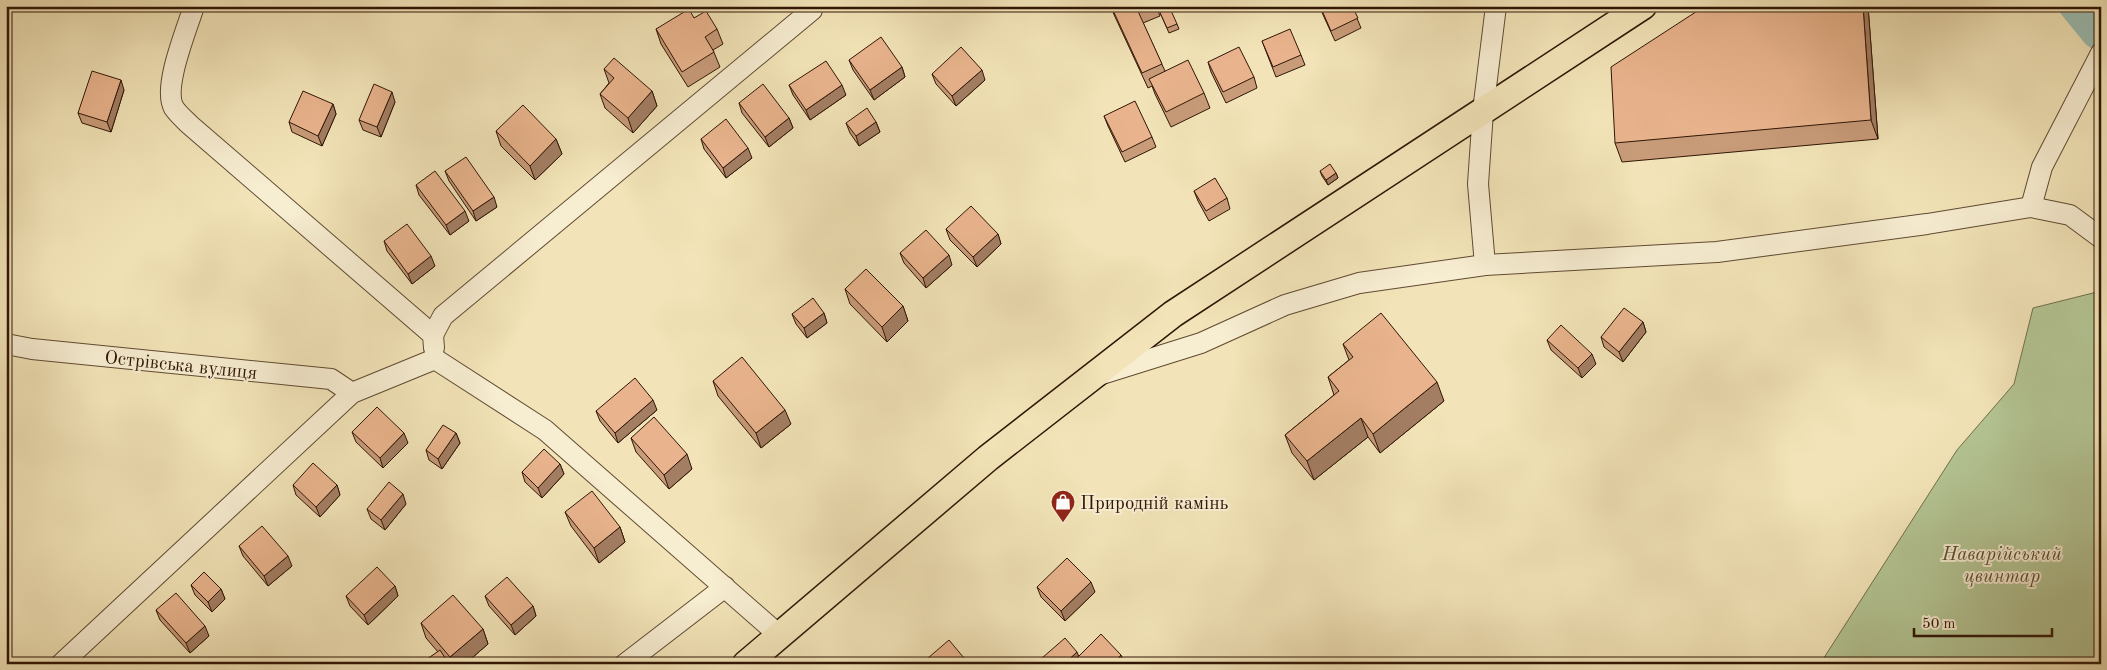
<svg xmlns="http://www.w3.org/2000/svg" width="2107" height="670" font-family="'Old Standard TT',serif">
<rect width="100%" height="100%" fill="#f2e4b8"/>
<filter id="stains"><feTurbulence type="fractalNoise" baseFrequency=".004" numOctaves="4"/><feColorMatrix values="0 0 0 0 .2 0 0 0 0 .09 0 0 0 0 .02 0 0 0 .5 -.17"/></filter>
<radialGradient id="worn" r=".72"><stop offset=".6" stop-color="#630" stop-opacity="0"/><stop offset="1" stop-color="#630" stop-opacity=".3"/></radialGradient>
<path fill="#b4c594" stroke="#726e4d" d="M2101 291V664H1820L1957 450 2014 384 2033 308Z"/>
<g fill="none" stroke-linecap="round" stroke-linejoin="round">
<path stroke="#9bbeb3" stroke-width="32" d="M2075 6 2097 33 2101 35"/>
<defs>
<g id="minor">
<path d="M194 6C187 29 162 88 174 108 178 114 185 120 190 125L433 335 434 348"/>
<path d="M2031 207 2042 167 2101 53"/>
<path d="M1485 265 1478 184 1483 111 1496 6"/>
<path d="M433 335 443 316 812 10"/>
<path d="M6 344 32 349 331 379 352 393"/>
<path d="M1102 374 1201 343 1285 305 1359 283 1485 265 1717 252 1927 224 2031 207 2070 215 2101 238"/>
<path d="M61 664 352 393 435 359 545 430 779 635"/>
<path d="M625 664 725 587"/>
</g>
<path id="major" d="M746 664 988 458 1173 314 1643 6"/>
</defs>
<use href="#minor" stroke="#604a32" stroke-width="22"/>
<use href="#major" stroke="#301606" stroke-width="29"/>
<use href="#minor" stroke="#f7edd1" stroke-width="20"/>
<use href="#major" stroke="#f2e4b8" stroke-width="26"/>
</g>
<g fill="#c89b79" stroke="#301606">
<path d="M912 6H934V8Z"/>
<path d="M1110 6H1156L1160 16 1143 23 1165 71 1204 93 1210 108 1171 127 1155 94 1152 86 1148 88Z"/>
<path d="M1319 6H1352L1361 28 1335 41Z"/>
<path d="M1705 6H1868L1878 139 1622 162 1615 143Z"/>
<path d="M1158 8 1177 24 1179 29 1169 33Z"/>
<path d="M694 18 717 29 723 44 713 50 720 67 688 87 661 44 656 29Z"/>
<path d="M1262 41 1301 55 1305 65 1276 77Z"/>
<path d="M849 60 902 67 905 77 874 100 853 70Z"/>
<path d="M1208 62 1254 77 1257 88 1226 103 1211 72Z"/>
<path d="M604 69 652 91 657 106 633 133 605 108 600 94 609 83Z"/>
<path d="M932 74 985 80 956 106 936 84Z"/>
<path d="M789 85 846 95 810 120 793 95Z"/>
<path d="M124 90 111 132 82 123 78 113Z"/>
<path d="M395 102 381 137 363 130 359 120Z"/>
<path d="M739 103 789 118 793 128 769 147 742 113Z"/>
<path d="M333 104 336 114 322 146 292 132 289 122Z"/>
<path d="M1104 116 1152 137 1156 147 1125 162 1108 126Z"/>
<path d="M876 122 880 132 859 146 850 133 846 123Z"/>
<path d="M496 131 556 139 562 154 535 180 501 146Z"/>
<path d="M701 139 752 158 726 178 704 149Z"/>
<path d="M445 171 497 207 476 221 449 181Z"/>
<path d="M1320 171 1336 173 1338 178 1328 185 1322 176Z"/>
<path d="M416 185 469 221 450 235 419 195Z"/>
<path d="M1194 191 1227 198 1230 209 1209 221 1198 201Z"/>
<path d="M946 229 998 234 1001 244 977 267 950 240Z"/>
<path d="M384 241 435 266 412 284 387 251Z"/>
<path d="M900 253 952 265 926 288 904 263Z"/>
<path d="M845 289 903 306 908 321 887 342 850 304Z"/>
<path d="M824 313 827 323 807 338 796 324 792 314Z"/>
<path d="M1643 322 1646 332 1623 362 1604 347 1601 337Z"/>
<path d="M1547 340 1596 364 1582 378 1551 350Z"/>
<path d="M1343 344 1444 401 1380 453 1368 437 1314 480 1292 453 1285 435 1334 395 1328 377 1349 360Z"/>
<path d="M713 381 791 424 761 448 718 396Z"/>
<path d="M657 410 618 443 600 421 596 411Z"/>
<path d="M352 432 408 443 383 468 356 442Z"/>
<path d="M456 433 460 443 442 469 429 460 426 450Z"/>
<path d="M631 438 692 469 669 489 636 452Z"/>
<path d="M560 464 564 474 542 498 525 482 522 472Z"/>
<path d="M293 485H337L340 495 320 517 296 495Z"/>
<path d="M406 504 385 530 371 519 367 509Z"/>
<path d="M565 512 620 527 625 542 599 563 571 526Z"/>
<path d="M239 546 292 566 268 586 243 556Z"/>
<path d="M191 585 221 589 225 599 212 612 195 595Z"/>
<path d="M395 586 398 596 368 625 350 606 346 596Z"/>
<path d="M1037 587 1095 592 1065 621 1041 597Z"/>
<path d="M485 596 533 606 536 616 515 635 489 606Z"/>
<path d="M156 610 209 636 190 653 160 620Z"/>
<path d="M421 623 483 629 488 644 465 664H420L438 652 426 638Z"/>
</g>
<g fill="#a37e63" stroke="#301606">
<path d="M1863 6H1868L1878 139 1871 120Z"/>
<path d="M902 67 905 77 874 100 870 90Z"/>
<path d="M982 70 985 80 956 106 952 96Z"/>
<path d="M121 80 124 90 111 132 107 122Z"/>
<path d="M842 85 846 95 810 120 806 110Z"/>
<path d="M652 91 657 106 633 133 628 118Z"/>
<path d="M392 92 395 102 381 137 377 127Z"/>
<path d="M333 104 336 114 322 146 318 136Z"/>
<path d="M789 118 793 128 769 147 765 137Z"/>
<path d="M876 122 880 132 859 146 856 136Z"/>
<path d="M556 139 562 154 535 180 530 166Z"/>
<path d="M748 148 752 158 726 178 723 168Z"/>
<path d="M1336 173 1338 178 1328 185 1326 180Z"/>
<path d="M494 197 497 207 476 221 473 211Z"/>
<path d="M465 211 469 221 450 235 446 225Z"/>
<path d="M998 234 1001 244 977 267 973 257Z"/>
<path d="M949 255 952 265 926 288 923 278Z"/>
<path d="M431 256 435 266 412 284 408 274Z"/>
<path d="M903 306 908 321 887 342 882 327Z"/>
<path d="M824 313 827 323 807 338 804 328Z"/>
<path d="M1643 322 1646 332 1623 362 1619 352Z"/>
<path d="M1592 354 1596 364 1582 378 1578 368Z"/>
<path d="M1437 382 1444 401 1380 453 1373 434Z"/>
<path d="M653 400 657 410 618 443 615 433Z"/>
<path d="M785 410 791 424 761 448 756 433Z"/>
<path d="M1361 418 1368 437 1314 480 1307 461Z"/>
<path d="M404 433 408 443 383 468 380 458Z"/>
<path d="M456 433 460 443 442 469 438 459Z"/>
<path d="M687 454 692 469 669 489 664 475Z"/>
<path d="M560 464 564 474 542 498 538 488Z"/>
<path d="M337 485 340 495 320 517 316 507Z"/>
<path d="M403 494 406 504 385 530 381 520Z"/>
<path d="M620 527 625 542 599 563 594 548Z"/>
<path d="M288 556 292 566 268 586 264 576Z"/>
<path d="M1091 582 1095 592 1065 621 1061 611Z"/>
<path d="M395 586 398 596 368 625 364 615Z"/>
<path d="M221 589 225 599 212 612 208 602Z"/>
<path d="M533 606 536 616 515 635 511 625Z"/>
<path d="M205 626 209 636 190 653 186 643Z"/>
<path d="M483 629 488 644 465 664H452L450 657Z"/>
<path d="M1077 652 1081 662 1079 664H1064Z"/>
<path d="M1121 655 1125 664H1113Z"/>
</g>
<g fill="#e9b48d" stroke="#301606">
<path d="M1111 6H1143L1137 9 1162 64 1142 73Z"/>
<path d="M1163 6H1169L1177 24 1167 28 1158 8Z"/>
<path d="M1320 6H1352L1358 18 1331 31Z"/>
<path d="M1705 6H1863L1871 120 1615 143 1611 67Z"/>
<path d="M689 9 694 18 706 11 717 29 705 37 714 52 682 72 656 29Z"/>
<path d="M1290 29 1301 55 1273 67 1262 41Z"/>
<path d="M881 37 902 67 870 90 849 60Z"/>
<path d="M961 47 982 70 952 96 932 74Z"/>
<path d="M1239 47 1254 77 1223 92 1208 62Z"/>
<path d="M614 58 652 91 628 118 600 94 614 78 604 69Z"/>
<path d="M1188 60 1204 93 1166 112 1149 79Z"/>
<path d="M826 61 842 85 806 110 789 85Z"/>
<path d="M92 71 121 80 107 122 78 113Z"/>
<path d="M374 84 392 92 377 127 359 120Z"/>
<path d="M763 84 789 118 765 137 739 103Z"/>
<path d="M303 91 333 104 318 136 289 122Z"/>
<path d="M1135 101 1152 137 1122 152 1104 116Z"/>
<path d="M523 105 556 139 530 166 496 131Z"/>
<path d="M867 108 876 122 856 136 846 123Z"/>
<path d="M726 119 748 148 723 168 701 139Z"/>
<path d="M466 157 494 197 473 211 445 171Z"/>
<path d="M1330 164 1336 173 1326 180 1320 171Z"/>
<path d="M435 171 465 211 446 225 416 185Z"/>
<path d="M1215 178 1227 198 1206 211 1194 191Z"/>
<path d="M971 206 998 234 973 257 946 229Z"/>
<path d="M407 224 431 256 408 274 384 241Z"/>
<path d="M926 230 949 255 923 278 900 253Z"/>
<path d="M866 269 903 306 882 327 845 289Z"/>
<path d="M813 298 824 313 804 328 792 314Z"/>
<path d="M1624 308 1643 322 1619 352 1601 337Z"/>
<path d="M1381 313 1437 382 1373 434 1361 418 1307 461 1285 435 1339 391 1328 377 1353 357 1343 344Z"/>
<path d="M1561 325 1592 354 1578 368 1547 340Z"/>
<path d="M742 357 785 410 756 433 713 381Z"/>
<path d="M635 378 653 400 615 433 596 411Z"/>
<path d="M377 407 404 433 380 458 352 432Z"/>
<path d="M654 417 687 454 664 475 631 438Z"/>
<path d="M443 425 456 433 438 459 426 450Z"/>
<path d="M544 449 560 464 538 488 522 472Z"/>
<path d="M313 463 337 485 316 507 293 485Z"/>
<path d="M389 482 403 494 381 520 367 509Z"/>
<path d="M592 491 620 527 594 548 565 512Z"/>
<path d="M262 526 288 556 264 576 239 546Z"/>
<path d="M1067 558 1091 582 1061 611 1037 587Z"/>
<path d="M377 567 395 586 364 615 346 596Z"/>
<path d="M204 572 221 589 208 602 191 585Z"/>
<path d="M507 577 533 606 511 625 485 596Z"/>
<path d="M176 593 205 626 186 643 156 610Z"/>
<path d="M453 595 483 629 450 657 421 623Z"/>
<path d="M1101 634 1121 655 1113 664H1071Z"/>
<path d="M1065 638 1077 652 1064 664H1046L1042 658Z"/>
<path d="M949 640 969 664H921Z"/>
<path d="M440 650 449 664H420Z"/>
</g>
<defs>
<symbol id="shop-pin" viewBox="-11 -11 22 30"><path d="M0 17L-7.5 6A9.5 9.5 0 1 1 7.5 6Z" fill="#8f2418" stroke="#f7edd1"/><path d="M-5-2.5h2.3a2.7 3.5 0 0 1 5.4 0H5L5.5 6h-11ZM-1.5-2.5h3a1.5 2.3 0 0 0-3 0Z" fill="#fff"/></symbol>
</defs>
<g fill-rule="evenodd">
<use href="#shop-pin" x="1049" y="488" width="28" height="38"/>
</g>
<g text-anchor="middle" stroke-width="4" stroke-linejoin="round" paint-order="stroke">
<g font-size="19" fill="#301606" stroke="#f7edd1">
<text transform="translate(181 364) rotate(6)" y="7">Острівська вулиця</text>
</g>
<g font-size="19" fill="#301606" stroke="#f7edd1" text-anchor="start">
<text x="1080" y="509">Природній камінь</text>
</g>
<g font-size="19" font-style="italic" fill="#584b31" stroke="#f7edd1">
<text x="2002" y="560">Наварійський<tspan x="2002" dy="22">цвинтар</tspan></text>
</g>
</g>
<rect width="2107" height="670" fill="none" stroke="#f2e4b8" stroke-width="25"/>
<rect x="8" y="8" width="2092" height="655" fill="none" stroke="#301606" stroke-width="2.5"/>
<rect x="12" y="12" width="2082" height="645" fill="none" stroke="#301606"/>
<path d="M1914 628v8h138v-8" fill="none" stroke="#301606" stroke-width="2.5"/>
<text x="1922" y="628" font-size="15" fill="#301606" stroke="#f7edd1" stroke-width="4" paint-order="stroke">50 m</text>
<rect width="100%" height="100%" filter="url(#stains)"/>
<rect width="100%" height="100%" fill="url(#worn)"/>
</svg>
